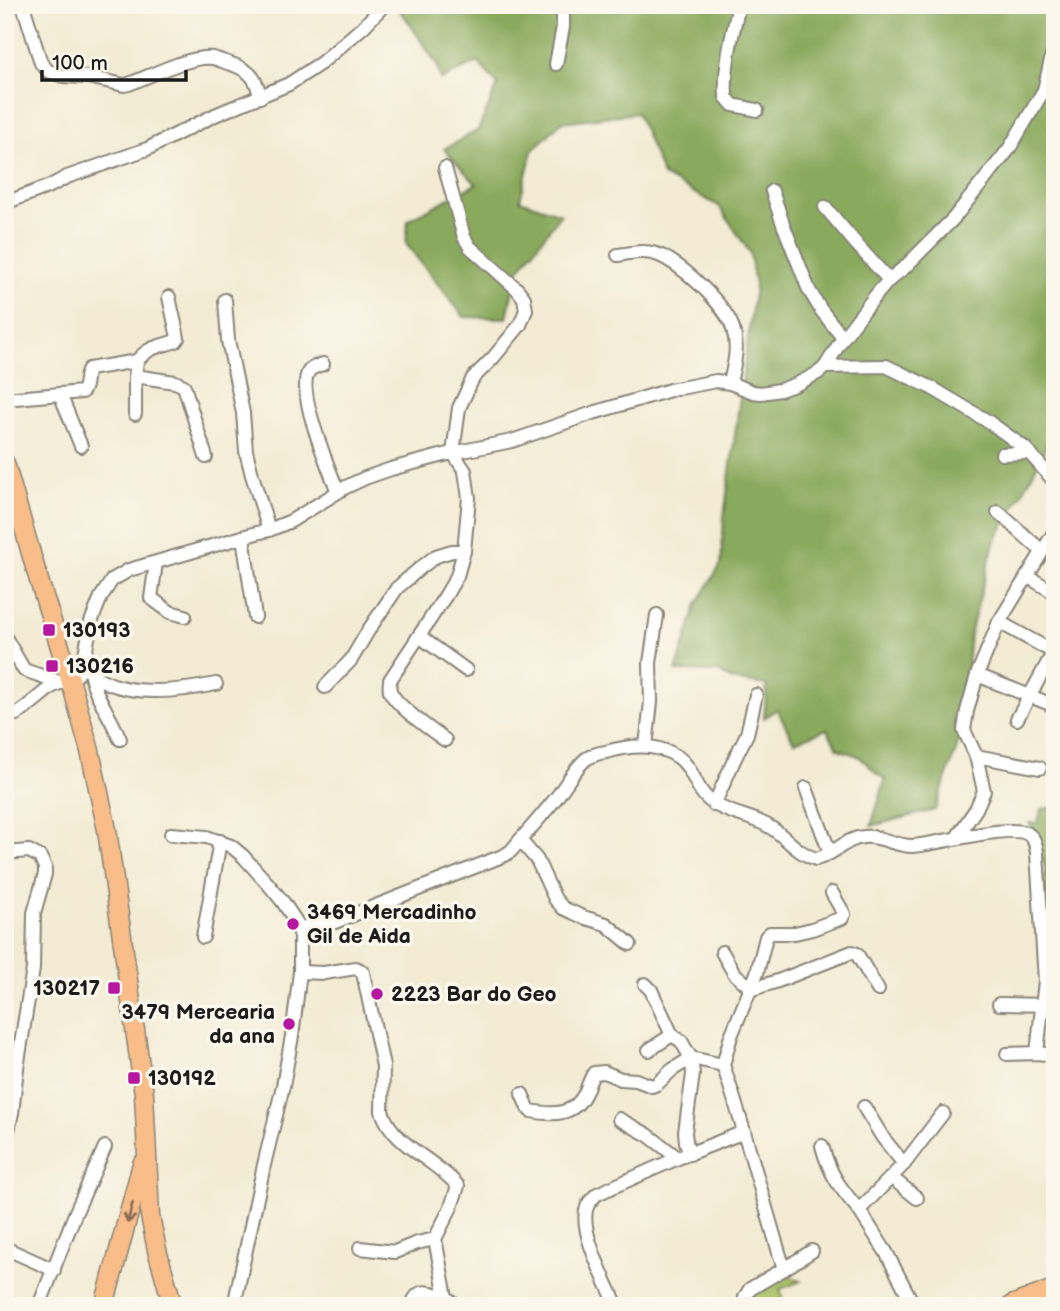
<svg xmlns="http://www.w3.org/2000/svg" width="1060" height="1311" font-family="'Balsamiq Sans',sans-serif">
<rect width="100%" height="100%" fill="#fbf7ec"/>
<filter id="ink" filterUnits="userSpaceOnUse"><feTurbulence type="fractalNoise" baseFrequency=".0143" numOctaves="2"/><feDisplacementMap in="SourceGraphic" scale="14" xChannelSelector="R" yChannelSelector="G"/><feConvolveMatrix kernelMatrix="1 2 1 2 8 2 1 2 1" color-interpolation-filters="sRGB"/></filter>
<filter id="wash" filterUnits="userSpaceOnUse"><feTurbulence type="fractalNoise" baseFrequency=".00686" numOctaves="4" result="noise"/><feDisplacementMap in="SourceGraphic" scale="28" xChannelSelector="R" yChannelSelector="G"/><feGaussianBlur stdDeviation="1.57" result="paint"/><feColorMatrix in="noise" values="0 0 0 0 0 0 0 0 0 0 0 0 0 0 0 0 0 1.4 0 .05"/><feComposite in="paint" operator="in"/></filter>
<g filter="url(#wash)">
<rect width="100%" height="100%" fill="#f3ebd3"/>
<path fill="#acc368" stroke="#647042" stroke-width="2" d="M786 1275 801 1281 780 1289 785 1303 777 1306H750L752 1293Z"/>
<g fill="#89a95c" stroke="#52623c" stroke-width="2">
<path d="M394 5H1055V428L1029 481 994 543 970 634 961 736 935 810 871 826 885 780 858 756 838 749 827 729 794 742 777 709 764 718 767 685 732 680 718 672 676 671 697 604 721 564 724 516 755 286 750 253 719 206 663 176 637 113 561 122 532 151 520 200 561 214 516 274 507 318 464 317 406 244 408 220 476 184 444 149 478 130 498 85 478 62 441 80 437 65 406 18Z"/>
<path d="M1055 807V937L1050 936 1045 916V865L1040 858 1035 834 1029 823H1037L1042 809Z"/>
</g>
</g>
<g filter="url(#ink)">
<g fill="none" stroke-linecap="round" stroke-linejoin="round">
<defs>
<g id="street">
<path d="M23 5 41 63 48 71 63 76 88 77 124 85 129 84C150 76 191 55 213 58 220 60 227 63 234 65 251 71 257 80 260 97"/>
<path d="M739 5C732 36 724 66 726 97L733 105 757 110"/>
<path d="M556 64 563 27V5"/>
<path d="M445 168 464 237 470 247 517 289 524 298 526 310 520 325 493 358 473 378 459 408 453 453 465 471 469 498 464 551 457 576 446 595 390 680C390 683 389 688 390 691 396 706 431 730 445 740"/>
<path d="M772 191 783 224 809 290 821 310 843 338"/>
<path d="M5 203 50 186 67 177 147 149 215 115 289 84 321 63 363 27 384 5"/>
<path d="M825 207 858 246 889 280"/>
<path d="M618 255C630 253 643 250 656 254 679 261 727 306 733 329 739 348 734 364 730 383"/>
<path d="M225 300 228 340 243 413 246 451 252 475 269 530"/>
<path d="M137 361 135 376 175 382 184 386 206 457"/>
<path d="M323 364C318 366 312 367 309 371 295 390 330 471 338 492"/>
<path d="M825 367 886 366 932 388 989 422 1025 448 1055 482"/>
<path d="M135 376V414"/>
<path d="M60 394 81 446"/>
<path d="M5 399 82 392C88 385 84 375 89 369L137 361C149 346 159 347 176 341L178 338 177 333 169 297"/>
<path d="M1002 454 1029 453"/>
<path d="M998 512 1042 551"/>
<path d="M243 537 255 617"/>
<path d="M156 563 151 598 170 612 185 616"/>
<path d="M1027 576 1055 593"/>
<path d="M999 622 1055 653"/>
<path d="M419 636 466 670"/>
<path d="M5 637 24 670 62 683"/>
<path d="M83 666C88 670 94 676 100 679 132 697 182 691 216 684"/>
<path d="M90 672C94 694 111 717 120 739"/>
<path d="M977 675 1055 706"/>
<path d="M325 687 351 660 368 631 397 588 419 569 436 556 452 551H464"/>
<path d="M5 716 16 714 23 710 51 687 77 675 83 666 91 622 101 597 112 580 129 570 253 534 269 530 291 521 346 487 365 478 391 469 448 454 512 441 593 413 670 390 716 381 730 383 753 392 761 393 780 390 797 384 818 373 825 367 843 338 876 295 889 280 905 267 953 219 1009 149 1044 90 1055 43"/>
<path d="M1017 719 1053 653"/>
<path d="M646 746 651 702 650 663 657 615"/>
<path d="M976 756 1040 768"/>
<path d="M806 788 830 853"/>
<path d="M714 805 735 758 747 734 756 695"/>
<path d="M171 834 207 837 231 846 243 856 269 885 283 902 300 928V972L292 1036 283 1086 264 1165 234 1306"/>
<path d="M957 837 976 809 984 791 976 756 964 730 967 711 977 675 999 622 1055 531"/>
<path d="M520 840 537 860 555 899 563 908 583 917 606 924 630 944"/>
<path d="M5 853 29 851 40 857 45 867V874L34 913 33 969 17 1068 12 1113 5 1144"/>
<path d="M300 928 335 922 505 855 511 851C526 833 542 816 556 798 566 785 574 769 586 759 592 755 598 753 606 752 630 745 656 742 678 757 695 769 695 792 713 803 729 814 751 816 768 826 785 835 796 853 816 859 834 855 846 838 864 837 880 835 895 846 912 846 936 845 1010 823 1028 834 1035 838 1036 846 1037 853L1045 981 1037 1053"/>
<path d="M203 937 220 841"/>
<path d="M722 952 734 973 751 988"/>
<path d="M300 972 324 973 356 968 360 970 363 973 383 1066 382 1111C392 1145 436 1160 458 1186L451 1207 435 1239 446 1297 456 1306"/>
<path d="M645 984 651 990 672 1035 681 1041 691 1058 723 1065C746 1132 763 1201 784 1269L750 1289 745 1297V1306"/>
<path d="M749 990 778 981 852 952 857 954 878 990"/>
<path d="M999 1004 1055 1005"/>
<path d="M649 1050 672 1035"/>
<path d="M1007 1054 1037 1053 1055 1055"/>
<path d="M723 1065 731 1036 757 973 766 937 770 933H795L812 929 842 918 844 914 832 893"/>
<path d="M522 1094 528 1108 531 1111C553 1115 574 1116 585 1093 588 1086 590 1079 594 1073L604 1072 621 1079 636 1080 652 1086 657 1084 672 1070 691 1058 693 1074 685 1132 686 1142 690 1154"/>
<path d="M864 1107 883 1138 904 1164"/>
<path d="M619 1119 648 1135 678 1158"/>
<path d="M822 1146C830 1175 840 1188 859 1210"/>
<path d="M892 1178 917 1198"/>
<path d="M5 1248 54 1270"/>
<path d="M360 1248 395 1252 417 1243 435 1239"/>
<path d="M784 1269 812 1251"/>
<path d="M39 1306 75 1214 105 1147"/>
<path d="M412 1306C418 1285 430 1293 446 1297"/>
<path d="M617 1306C607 1283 578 1231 587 1207 589 1201 593 1198 597 1194L678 1158 744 1132"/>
<path d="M914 1306 886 1252 859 1210 904 1164 943 1113"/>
</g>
<g id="primary">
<path d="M5 463 37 574 70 679 90 751 107 830 144 1094 150 1216 157 1250 173 1306"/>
<path d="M104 1306 142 1164"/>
</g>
<path id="highway" d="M1013 1306 1055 1290"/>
</defs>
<use href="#street" stroke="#888478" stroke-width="16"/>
<use href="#primary" stroke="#888478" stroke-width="21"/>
<use href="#highway" stroke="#888478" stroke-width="24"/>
<use href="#street" stroke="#fff" stroke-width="12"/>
<use href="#primary" stroke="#f8bd88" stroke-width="18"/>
<use href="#highway" stroke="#f8bd88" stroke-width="21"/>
</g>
<defs><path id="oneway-shaft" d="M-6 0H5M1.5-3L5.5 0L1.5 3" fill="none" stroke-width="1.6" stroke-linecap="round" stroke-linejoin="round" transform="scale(1.75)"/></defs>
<use stroke="#8a6c52" href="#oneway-shaft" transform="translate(130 1213) rotate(104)"/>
</g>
<g fill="#b5179e" stroke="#fbf7ec" stroke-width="2.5">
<rect x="42" y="623" width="14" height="14" rx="3.5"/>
<rect x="45" y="659" width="14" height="14" rx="3.5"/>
<circle cx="293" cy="924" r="7"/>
<rect x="107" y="981" width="14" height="14" rx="3.5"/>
<circle cx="377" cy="994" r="7"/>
<circle cx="289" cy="1024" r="7"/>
<rect x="127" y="1071" width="14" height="14" rx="3.5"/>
</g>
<g text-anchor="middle" stroke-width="7" stroke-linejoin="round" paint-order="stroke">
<g font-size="21" font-weight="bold" fill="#1c1c1c" stroke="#fbf7ec" text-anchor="start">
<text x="63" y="637">130193</text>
<text x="66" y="673">130216</text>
<text x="307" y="919">3469 Mercadinho<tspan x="307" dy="24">Gil de Aida</tspan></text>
<text x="100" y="995" text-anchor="end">130217</text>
<text x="391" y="1001">2223 Bar do Geo</text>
<text x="275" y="1019" text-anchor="end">3479 Mercearia<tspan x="275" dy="24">da ana</tspan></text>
<text x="148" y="1085">130192</text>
</g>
</g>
<rect width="1060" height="1311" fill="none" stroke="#fbf7ec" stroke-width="28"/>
<path d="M42 70v10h144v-10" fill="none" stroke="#1c1c1c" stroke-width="3.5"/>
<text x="52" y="70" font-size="21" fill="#1c1c1c" stroke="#fbf7ec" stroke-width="5" paint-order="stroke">100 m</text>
</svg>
